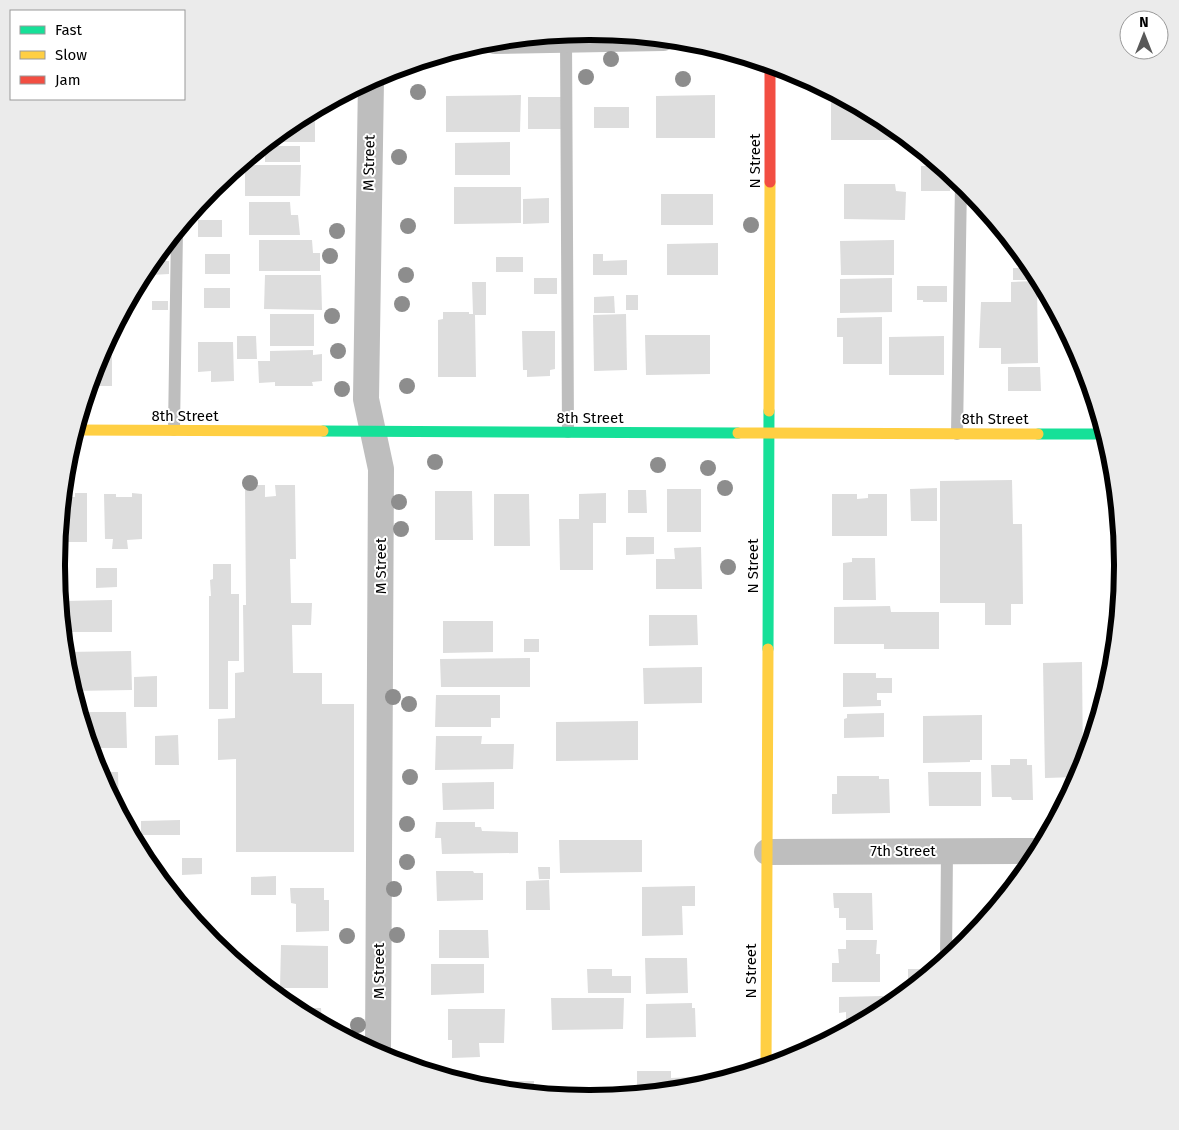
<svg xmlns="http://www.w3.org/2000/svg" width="1179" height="1130" font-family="'Fira Sans',sans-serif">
<rect width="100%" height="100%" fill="#fff"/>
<g fill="#ddd">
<path d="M521 95 520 132H446V96Z"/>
<path d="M715 95V138H656V96Z"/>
<rect x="528" y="97" width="37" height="32"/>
<path d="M831 101H849L886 121 909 140H831Z"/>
<rect x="594" y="107" width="35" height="21"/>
<path d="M311 111H315V142H270V140L293 121Z"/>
<path d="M510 142V175H455V143Z"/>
<rect x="265" y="146" width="35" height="16"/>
<path d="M245 165H301L300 196H245Z"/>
<path d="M921 166H941L951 174 950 191H921Z"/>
<path d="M844 184H895L896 191 906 192 905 220 844 219Z"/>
<path d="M454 187H521V223L454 224Z"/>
<rect x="661" y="194" width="52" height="31"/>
<path d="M549 198V223L523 224V199Z"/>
<path d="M249 202H290L291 215H298L300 235H249Z"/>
<rect x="198" y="220" width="24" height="17"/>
<path d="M259 240H312L313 253H320V271H259Z"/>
<path d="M894 240V275H841L840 241Z"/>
<path d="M718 243V275H667V244Z"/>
<rect x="205" y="254" width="25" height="20"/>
<path d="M593 254H603V261L627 260V275H593Z"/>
<rect x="496" y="257" width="27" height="15"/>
<path d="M152 261H169V274L151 275Z"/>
<path d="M1013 268H1033L1036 273V280H1013Z"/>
<path d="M265 275H321L322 310 264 309Z"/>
<rect x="534" y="278" width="23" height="16"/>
<path d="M892 278V312L840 313V279Z"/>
<path d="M1037 281 1038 363 1001 364V348H979L981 302H1011V282Z"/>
<path d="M472 282H486V315H475L476 377H438V320L443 319V312H469V314H473Z"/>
<path d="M917 286H947V302H923V300H917Z"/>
<rect x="204" y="288" width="26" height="20"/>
<rect x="626" y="295" width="12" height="15"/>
<path d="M614 296 615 313H594V297Z"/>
<rect x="152" y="301" width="16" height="9"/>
<rect x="270" y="314" width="44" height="32"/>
<path d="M626 314 627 370 594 371 593 315Z"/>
<path d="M882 317V364H843V337H837V318Z"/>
<path d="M522 331H555V369L550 370V376L527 377V370H523Z"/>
<path d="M645 335H710V374L646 375Z"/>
<path d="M237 336H256L257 359H237Z"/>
<path d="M944 336V375H889V337Z"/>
<path d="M198 342H233L234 381 211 382V371L198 372Z"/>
<path d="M104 347H112V386H89L96 360Z"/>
<path d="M313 350V355L322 354V381L312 382 313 386H275V382L259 383 258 361H270V351Z"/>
<path d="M1008 367H1040L1041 391H1008Z"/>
<path d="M1012 480 1013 524H1022L1023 604H1011V625H985V603H940V481Z"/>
<path d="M245 485H265V497L276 496 275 485H295L296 559H290L291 603H312L311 625H292L293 673H322V704H354V852H236V759L218 760V719L235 718V673L244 672 243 605H246Z"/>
<path d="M937 488V521H911L910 489Z"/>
<rect x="667" y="489" width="34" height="43"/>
<path d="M628 490H646L647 513H628Z"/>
<path d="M435 491H472L473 540H435Z"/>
<path d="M75 493H87V542H58L62 497H75Z"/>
<path d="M132 493 142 494V539L127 540 128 549H112L113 539H105L104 494H116V497H132Z"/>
<path d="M606 493V523H593V570H560L559 519H579V494Z"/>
<path d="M494 494H529L530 546H494Z"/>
<path d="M832 494H857V499L868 498V494H887V536H832Z"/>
<path d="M1116 495 1122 553H1115V496Z"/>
<path d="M626 537H654V554L626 555Z"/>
<path d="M701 547 702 589H656V559H675L674 548Z"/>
<path d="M852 558H875L876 600H843V563L852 562Z"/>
<path d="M213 564H231V594H239V661H228V709H209V596H211L210 580 213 579Z"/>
<path d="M96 568H117V587L96 588Z"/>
<path d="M112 600V632H67L66 601Z"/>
<path d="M890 606 891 612H939V649H884V644H834V607Z"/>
<path d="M649 615H697L698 645 649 646Z"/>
<path d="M443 621H493V652L443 653Z"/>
<rect x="524" y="639" width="15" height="13"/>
<path d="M131 651 132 690 73 691 66 669V652Z"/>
<path d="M530 658V687H441L440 659Z"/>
<path d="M1082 662 1083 770 1078 777 1045 778 1043 663Z"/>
<path d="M702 667V703L644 704 643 668Z"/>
<path d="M843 673H876V678H892V693H877V700H881V706L843 707Z"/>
<path d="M157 676V707H134V677Z"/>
<path d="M436 695H500V718H491V727H435Z"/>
<path d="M79 712H126L127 748H90Z"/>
<path d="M884 713V737L844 738V719L847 718V714Z"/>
<path d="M982 715V760H970V762L923 763V716Z"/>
<path d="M638 721V760L556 761V722Z"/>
<path d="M178 735 179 765H155V736Z"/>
<path d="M436 736H482L481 744H514L513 769 435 770Z"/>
<path d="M1010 759H1027V765H1032L1033 800H1012L1011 797H992L991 765H1010Z"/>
<path d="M98 772H118L119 811 114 803Z"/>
<path d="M928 772H981V806H929Z"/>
<path d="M837 776H879V779H889L890 813 832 814V794H837Z"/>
<path d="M494 782V809L443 810 442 783Z"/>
<path d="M180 820V835H141V821Z"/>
<path d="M436 822H475V827H481L482 831 518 832V853L442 854 441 838H435Z"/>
<path d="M559 840H642V872L560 873Z"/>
<path d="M182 858H202V874L182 875Z"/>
<path d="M538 867H550V879H539Z"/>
<path d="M436 871H473L474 873H483V900L437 901Z"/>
<path d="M276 876V895H251V877Z"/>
<path d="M549 880 550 910H526V881Z"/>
<path d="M695 886V906H682L683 935 642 936V887Z"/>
<path d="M290 888H324V900H329V931L296 932V904L291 903Z"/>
<path d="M833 893H872L873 930H846V918H839V908H834Z"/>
<path d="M439 930H488L489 958H439Z"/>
<path d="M846 940H877L876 954H880V982H832V963H839L838 949H846Z"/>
<path d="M281 945 328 946V988H280Z"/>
<path d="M645 958H687L688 993 646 994Z"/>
<path d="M431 964H484V993L431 995Z"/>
<path d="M587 969H612V976H631V993H588Z"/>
<path d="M908 969H933V971L912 987H908Z"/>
<path d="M883 996V999H891V1005L846 1030V1012L839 1013V997Z"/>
<path d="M551 998H624L623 1029 552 1030Z"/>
<path d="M692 1003V1008H695L696 1037 646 1038V1004Z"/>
<path d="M292 1008H321L322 1023H327V1027Z"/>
<path d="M448 1009H505L504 1043H479L480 1057 452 1058V1040H448Z"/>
<path d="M637 1071H671V1078L693 1077V1089L637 1094Z"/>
<path d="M484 1081H506V1090L484 1088Z"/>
<path d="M511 1081H534V1093L512 1091Z"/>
</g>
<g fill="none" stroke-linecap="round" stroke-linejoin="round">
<g stroke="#bebebe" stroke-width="12">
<path d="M566 37 568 432"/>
<path d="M174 430 177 230"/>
<path d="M957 434 961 183"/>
<path d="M946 960 947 851"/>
</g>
<g stroke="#bebebe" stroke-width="26">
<path d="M495 41 663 38"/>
<path d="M371 80 366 399 381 469 378 1054"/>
<path d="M767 852 1039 851"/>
</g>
<g stroke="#16e098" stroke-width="11">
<path d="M323 431 738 433"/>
<path d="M1038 434H1105"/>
<path d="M768 649 769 411"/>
</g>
<g stroke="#ffcf43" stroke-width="11">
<path d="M769 411 770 182"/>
<path d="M75 430 323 431"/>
<path d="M738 433 1038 434"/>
<path d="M766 1067 768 649"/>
</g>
<path stroke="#f24e42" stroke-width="11" d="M770 182V65"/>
</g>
<g fill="#8d8d8d">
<circle cx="611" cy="59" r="8"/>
<circle cx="586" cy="77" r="8"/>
<circle cx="683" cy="79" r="8"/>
<circle cx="418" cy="92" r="8"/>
<circle cx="399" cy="157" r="8"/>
<circle cx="751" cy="225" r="8"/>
<circle cx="408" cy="226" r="8"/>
<circle cx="337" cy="231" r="8"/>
<circle cx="330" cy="256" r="8"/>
<circle cx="406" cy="275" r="8"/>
<circle cx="402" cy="304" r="8"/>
<circle cx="332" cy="316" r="8"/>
<circle cx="338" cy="351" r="8"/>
<circle cx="407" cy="386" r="8"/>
<circle cx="342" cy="389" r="8"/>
<circle cx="435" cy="462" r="8"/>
<circle cx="658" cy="465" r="8"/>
<circle cx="708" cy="468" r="8"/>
<circle cx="250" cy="483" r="8"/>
<circle cx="725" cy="488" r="8"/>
<circle cx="399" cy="502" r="8"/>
<circle cx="401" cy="529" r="8"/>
<circle cx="728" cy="567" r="8"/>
<circle cx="393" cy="697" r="8"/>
<circle cx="409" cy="704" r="8"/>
<circle cx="410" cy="777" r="8"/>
<circle cx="407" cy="824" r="8"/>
<circle cx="407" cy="862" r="8"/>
<circle cx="394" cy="889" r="8"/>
<circle cx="397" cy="935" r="8"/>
<circle cx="347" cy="936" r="8"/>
<circle cx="358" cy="1025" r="8"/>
</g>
<g text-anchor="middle" stroke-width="4" stroke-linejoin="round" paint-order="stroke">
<g font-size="15" fill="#000" stroke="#fff">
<text transform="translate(755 161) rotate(-90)" y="5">N Street</text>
<text transform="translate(369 163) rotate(-89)" y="5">M Street</text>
<text x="185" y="421">8th Street</text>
<text x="590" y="423">8th Street</text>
<text x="995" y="424">8th Street</text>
<text transform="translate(381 566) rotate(-90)" y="5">M Street</text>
<text transform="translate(753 566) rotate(-90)" y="5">N Street</text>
<text x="903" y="856">7th Street</text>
<text transform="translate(379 971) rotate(-90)" y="5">M Street</text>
<text transform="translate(751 971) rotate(-90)" y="5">N Street</text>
</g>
</g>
<path d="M0 0H1179V1130H0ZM589 40H590A524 524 0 0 1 1114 564V566A524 524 0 0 1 590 1090H589A524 524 0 0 1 65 566V564A524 524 0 0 1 589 40Z" fill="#ebebeb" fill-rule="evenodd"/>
<path fill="none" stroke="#000" stroke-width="6" d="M589 40H590A524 524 0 0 1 1114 564V566A524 524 0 0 1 590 1090H589A524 524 0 0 1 65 566V564A524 524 0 0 1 589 40Z"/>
<rect x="10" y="10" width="175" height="90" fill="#ffffff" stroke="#999999"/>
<rect x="20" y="26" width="25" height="8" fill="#16e098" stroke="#999999"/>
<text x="55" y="35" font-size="15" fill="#000000">Fast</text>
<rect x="20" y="51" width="25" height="8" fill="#ffcf43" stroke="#999999"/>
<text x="55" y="60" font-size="15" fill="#000000">Slow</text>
<rect x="20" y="76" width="25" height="8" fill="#f24e42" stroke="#999999"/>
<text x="55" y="85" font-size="15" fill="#000000">Jam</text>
<g transform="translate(1144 35)"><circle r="24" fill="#ffffff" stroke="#999999"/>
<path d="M0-4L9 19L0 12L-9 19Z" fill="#595959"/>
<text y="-8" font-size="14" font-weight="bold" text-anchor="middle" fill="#000000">N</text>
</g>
</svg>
